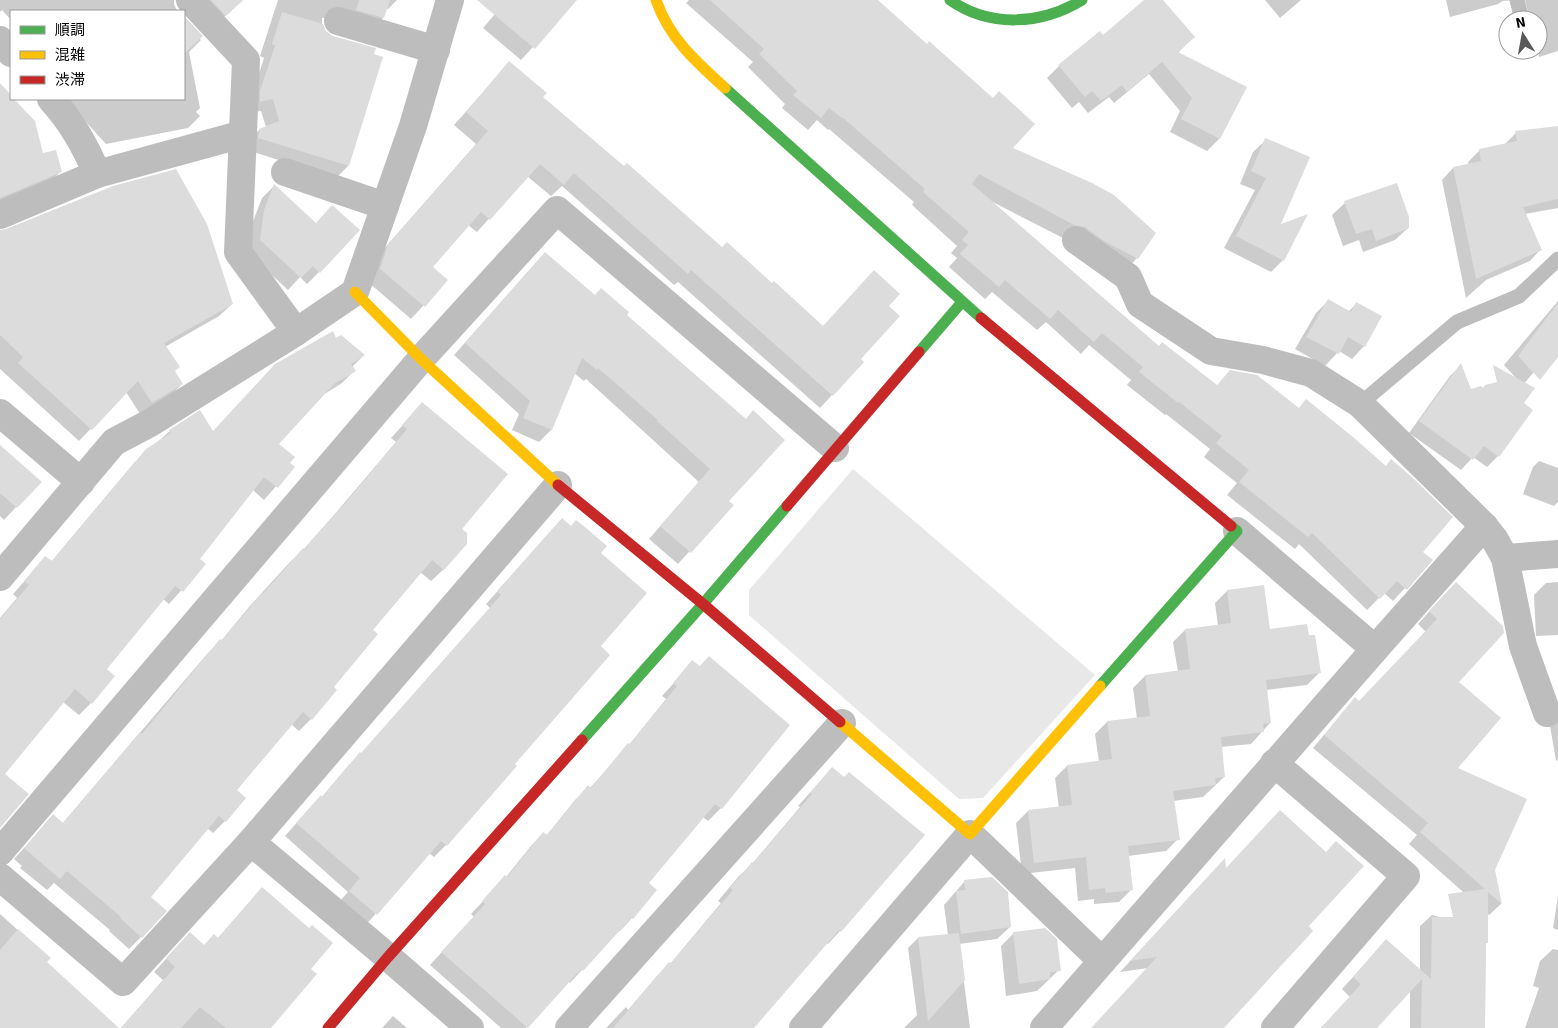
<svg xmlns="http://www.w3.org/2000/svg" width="1558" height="1028" font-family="Signika,'Noto Sans JP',sans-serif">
<rect width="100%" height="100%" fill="#fff"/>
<path fill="#e8e8e8" d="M853 469 1095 675 983 798 959 799 749 615V590Z"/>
<g fill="#0003">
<path d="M0 0H174V4L177 11H11V20L2 10 0 12Z"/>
<path d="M187 0H243L213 27Z"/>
<path d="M278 0H397L388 9 386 8 383 18 371 30 329 18H322V25L348 166 336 178 247 150V142L259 130 266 127 261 111 248 113 249 104 264 58 260 56Z"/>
<path d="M507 0H558L566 11 521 60 483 28Z"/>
<path d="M689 0H876L1010 148 1137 258 1125 271 1072 239 1061 237 987 199 1159 347 1431 560 1393 601 1384 593 1367 610 1299 544 1295 549 1227 495 1237 483 1204 457 1210 449 1166 414 1165 415 1127 385 1131 380 1089 345 1081 354 1046 322 1037 330 992 292 985 299 949 267 957 258 951 253 957 246 912 205 914 202 829 129 828 130 817 120 808 130 782 108 785 104 748 67 753 62 686 3Z"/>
<path d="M1146 0H1161L1193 37 1178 53 1219 139 1207 151 1170 132 1180 111 1149 74 1114 103 1109 97 1088 113 1079 102 1072 108 1047 78 1059 66 1103 37Z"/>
<path d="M1265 0H1301L1280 18Z"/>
<path d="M1446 0H1516L1503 1 1498 4 1450 17Z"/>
<path d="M1525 0H1558V51L1539 57 1538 50V20H1530Z"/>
<path d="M184 18 201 36 199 38 201 40 189 52 200 108 196 112 200 116 188 128 106 144 65 99H184Z"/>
<path d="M509 63 542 97 624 168 722 248 823 327 888 306 859 359 832 395 820 408 678 282 674 285 562 186 551 196 527 176 477 232 468 225 432 267 447 280 411 319 368 282 376 258 476 144 454 125Z"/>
<path d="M0 85 34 122 42 155 60 172 48 184 0 204Z"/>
<path d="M1558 127V208L1525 214 1541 249 1530 261 1486 280 1466 298 1442 180 1453 168 1469 165 1468 162 1480 150 1505 144 1516 133Z"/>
<path d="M1266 140 1283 260 1271 272 1224 248 1255 190 1240 184 1253 152Z"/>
<path d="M274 186 319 272 307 284 300 277 288 290 248 253 252 224 262 198Z"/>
<path d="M1345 203 1408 228 1395 240 1363 252 1359 240 1343 246 1332 215Z"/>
<path d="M0 232 232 304 219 316 165 347 174 372 182 384 170 396 140 414 126 392 79 441 0 369Z"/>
<path d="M533 266 594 296 625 315 745 420 727 501 732 505 678 564 649 539 699 482 586 379 584 381 574 373 551 430 539 442 512 430 519 414 454 355Z"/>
<path d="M1328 301 1348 312 1356 304 1364 346 1352 359 1339 351 1325 366 1295 349 1316 313Z"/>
<path d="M1558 301V343L1513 397 1498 456 1487 467 1473 457 1461 470 1409 433 1450 376 1461 365 1470 390 1482 389 1516 378 1504 365Z"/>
<path d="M336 339 364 355 352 367 354 371 342 383 323 395 277 444 288 463 293 467 264 500 253 490 198 560 204 565 169 604 163 599 105 670 91 703 79 715 63 702 4 773 0 826V618L17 598 13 594 45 558 51 562 134 463 170 431 213 432Z"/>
<path d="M422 404 460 529 444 569 431 581 420 572 371 630 311 719 299 731 291 724 235 790 225 821 213 833 207 828 149 897 141 937 129 949 109 931 110 930 54 883 47 890 20 868 22 866 14 859 53 816 62 824 208 653 221 641 249 607 290 562 303 550 334 515 396 442 391 438Z"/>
<path d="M0 448 16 507 4 520 0 516Z"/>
<path d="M1539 461 1558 468V502L1554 506 1523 494 1533 467Z"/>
<path d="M562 520 599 553V646L513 764 446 845 434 857 429 853 364 927 337 904 348 892 285 836 308 810 321 798 348 766 361 754 490 608 486 604Z"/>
<path d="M1558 582V635L1536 636 1534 595 1546 583Z"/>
<path d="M1227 591 1269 630 1319 673 1307 685 1266 690 1270 723 1251 744 1221 747 1224 777 1203 797 1173 801 1178 839 1166 851 1128 856 1131 890 1119 902 1094 904V899L1078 901 1075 868 1022 874 1016 823 1028 811 1059 808 1055 778 1067 766 1099 762 1095 734 1107 722 1137 719 1133 688 1145 676 1178 672 1173 642 1185 630 1218 626 1215 603Z"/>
<path d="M1444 595 1457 682 1456 769 1494 869 1501 904 1489 915 1409 844 1417 835 1313 748 1344 711 1355 699 1359 702 1426 632 1418 624Z"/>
<path d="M693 662 788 726 721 808 708 821 703 817 647 884 632 918 620 931 618 930 570 983 568 981 526 1028H501L430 965 474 917 471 914 506 877 531 846 543 833 546 836 576 799 588 787 590 788 629 745 666 699 662 696Z"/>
<path d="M1558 711V760L1556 761 1549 720Z"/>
<path d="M832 768 923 836 840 931 828 944 826 942 752 1028H606L626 1007 628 1010 657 976 670 964 721 903 718 901 739 876 752 864 800 807 798 806Z"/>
<path d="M1225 870 1307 926 1223 1028H1092L1148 968 1120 972 1213 872Z"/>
<path d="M965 881 1010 927 997 939 959 944 970 1028H904L917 1015 908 948 918 938 948 935 944 905Z"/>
<path d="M262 888 309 969 269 1028H121L163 980 154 972 178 946H203L217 939Z"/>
<path d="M1558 896V930L1553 928Z"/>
<path d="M0 914 49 958 45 963 118 1028H0Z"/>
<path d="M1432 915 1485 930 1484 1028H1410V989L1375 1028H1321L1350 997 1342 989 1386 941 1420 971V926Z"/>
<path d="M1045 929 1059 970 1037 991 1006 996 1001 946 1013 934Z"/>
<path d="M1553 949 1558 950V1028H1525L1539 988 1533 986 1540 961Z"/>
<path d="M393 1016 407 1028H382Z"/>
</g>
<g fill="#dcdcdc">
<path d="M211 0H243L226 16Z"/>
<path d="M359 0H390L384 18 356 10Z"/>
<path d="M477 0H577L535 49Z"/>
<path d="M710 0H878L927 44 929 41 993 98 999 91 1035 124 1013 148 1092 183 1114 195 1156 233 1138 259 1104 241 1085 227 1074 225 979 174 972 184 1159 346 1162 342 1217 385 1230 370 1257 375 1299 408 1306 399 1353 437 1386 466 1391 459 1412 477 1453 517 1423 552 1433 560 1407 590 1397 581 1380 599 1312 533 1308 537 1239 482 1249 470 1216 443 1222 436 1179 402 1178 403 1139 372 1143 367 1102 333 1094 342 1058 310 1050 319 1005 280 999 287 960 254 968 245 962 240 969 232 923 192 925 189 842 117V118L829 108 821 118 793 95 797 91 759 54 764 49Z"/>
<path d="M1144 0H1163L1195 37 1178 52 1247 87 1220 139 1181 119 1192 98 1162 62 1127 92 1122 85 1101 101 1092 91 1085 97 1058 65 1100 31 1103 35Z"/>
<path d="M282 12 323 24 326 31 333 36 376 48 374 54 383 57 349 166 258 138 259 129 279 121 273 99 260 102V91L275 46 272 44Z"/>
<path d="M184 16 203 36 184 54Z"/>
<path d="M509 61 547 93 543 97 624 166 627 163 722 247 727 242 772 283 774 281 823 326 874 270 900 294 889 306 900 316 861 359 864 362 833 396 691 270 688 274 574 173 564 185 540 164 490 220 481 212 433 267 448 280 425 307 380 269 388 244 488 131 466 112Z"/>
<path d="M0 83 11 95V99H14L35 121 43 153 56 150 62 172 0 198Z"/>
<path d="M1558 126V199L1523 207 1542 250 1476 279 1453 167 1481 161 1479 149 1517 141 1515 131Z"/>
<path d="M1265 138 1310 157 1281 224 1308 214 1284 261 1236 236 1266 178 1251 171Z"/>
<path d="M176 169 207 224 233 304 164 343 180 367 175 371 183 384 152 403 138 381 92 430 18 363 23 357 0 335V230L6 229 113 186Z"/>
<path d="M1397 183 1409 217V228L1376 241 1372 229 1356 234 1344 201Z"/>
<path d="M274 184 316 223 332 205 360 230 320 273 313 266 301 278 260 240 264 210Z"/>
<path d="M545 252 595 295 601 288 629 312 627 315 746 419 753 410 785 440 729 501 734 505 691 553 660 526 710 469 657 421 658 420 598 368 597 370 582 358 552 430 523 418 530 401 465 343Z"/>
<path d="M1328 299 1351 312 1356 302 1382 316 1365 347 1348 337 1339 354 1306 337Z"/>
<path d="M1558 303V357L1540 380 1518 356Z"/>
<path d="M333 331 336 338 341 335 365 355 351 364 356 371 334 384 279 444 295 457 290 463 295 467 278 488 264 477 200 559 206 564 183 592 175 586 107 669 115 676 92 704 75 689 5 774 29 794 0 828V619L29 585 24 581 45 556 52 561 146 449 171 433 169 430 200 410 213 431 275 364Z"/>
<path d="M1461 363 1471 389 1481 386 1483 388 1485 385 1497 382 1493 365 1535 388 1524 403 1533 410 1499 457 1484 446 1473 460 1419 421Z"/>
<path d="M422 402 508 474 462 529 467 533V544L444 570 432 560 373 630 378 634 334 687 337 690 312 720 303 712 237 790 246 798 226 822 219 816 151 897 167 911 142 938 120 918 121 917 67 871 60 879 24 848 53 814 63 823 140 732 142 734 220 639 222 640 262 593 263 594 303 548 304 549 347 501 407 429 402 425Z"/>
<path d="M0 445 42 482 17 508 0 493Z"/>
<path d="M562 518 571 526 576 520 586 528 607 546 601 553 647 593 601 646 610 655 515 764 517 766 447 846 441 841 377 915 349 891 360 878 296 823 321 795 322 797 360 752 361 753 501 595 497 591Z"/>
<path d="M1456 582 1503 626 1504 633 1459 682 1501 718 1458 768 1527 799 1495 870 1502 904 1488 892V943H1486V957L1485 1028H1421L1422 979 1377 1028H1321L1361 984 1353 977 1386 939 1431 979 1432 917H1453L1448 894 1485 889 1420 832 1428 823 1324 735 1355 697 1359 701 1437 619 1429 611Z"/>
<path d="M1264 585 1270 629 1307 624 1309 635H1315L1321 673 1266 680 1271 723 1263 724 1264 732 1221 737 1225 777 1215 778 1216 785 1173 791 1180 840 1128 846 1133 890 1106 893 1105 888 1089 890 1086 857 1034 863 1028 810 1072 805 1067 765 1112 759 1107 721 1150 716 1145 675 1190 669 1185 629 1231 623 1227 590Z"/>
<path d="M709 656 790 725 722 809 715 804 649 883 657 890 633 919 631 918 583 971 581 969 528 1028 441 952 485 904 482 901 505 875 507 877 543 832 547 835 588 785 591 788 628 743 630 744 677 686 673 683 692 660 700 666Z"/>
<path d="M832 767 844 777 849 772 925 835 841 932 839 930 754 1028H613L669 962 671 963 733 890 730 888 752 862 753 863 812 794 810 793Z"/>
<path d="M1280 810 1326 852 1336 841 1364 866 1309 926 1313 931 1224 1028H1091L1157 957 1130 961 1225 858 1226 868Z"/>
<path d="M992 877 1008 892 1011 927 961 934 956 891 965 890 964 880Z"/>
<path d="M262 887 309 928 312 925 333 943 311 969 317 974 271 1028H226L200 1007 181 1028H121L175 967 166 958 190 932 204 945 214 934 218 938Z"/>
<path d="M1045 928 1057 939 1061 971 1050 972V979L1019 984 1013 932Z"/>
<path d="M18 929 51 958 47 962 119 1028H0V950Z"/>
<path d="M959 933 965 980 928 1021 918 937Z"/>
</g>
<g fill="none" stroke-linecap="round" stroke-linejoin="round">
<g stroke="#bdbdbd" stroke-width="15">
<path d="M1517 0 1522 20"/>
<path d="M1360 404 1457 322 1519 296 1558 259"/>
</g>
<g stroke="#bdbdbd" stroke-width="28">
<path d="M190 0 246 60 238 252 296 332"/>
<path d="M338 21 436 50"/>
<path d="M0 40 11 53"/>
<path d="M51 99C71 121 86 147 97 174"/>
<path d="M285 172 385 206"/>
<path d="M0 215 97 174 243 134"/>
<path d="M1076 240 1128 277 1140 304 1211 351 1263 360 1311 373 1360 404 1484 526 1495 540 1505 558 1523 646 1547 713"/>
<path d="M0 413 81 482"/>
<path d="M1505 558 1558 554"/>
<path d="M0 577 114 442 150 423 296 332 355 292 413 126 450 0"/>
<path d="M1375 649 1484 526"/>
<path d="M1274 763 1406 876 1275 1028"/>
<path d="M251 842 388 957 470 1028"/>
<path d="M0 852 421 359 557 210 835 448"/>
<path d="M0 877 123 982 251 842 558 485"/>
<path d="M569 1028 842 723"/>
<path d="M803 1028 970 834 1102 961"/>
<path d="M1044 1028 1375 649 1237 531"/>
</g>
<g stroke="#4caf50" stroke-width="11">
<path d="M950 0C990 28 1041 25 1082 0"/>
<path d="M725 88 981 318"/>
<path d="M919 352 962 302"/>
<path d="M1100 686 1237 531 1231 526"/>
<path d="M582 740 703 604 787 506"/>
</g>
<g stroke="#ffc107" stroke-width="11">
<path d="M656 0C669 38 696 62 725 88"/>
<path d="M355 292 421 359 558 485"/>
<path d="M840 722 970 834 1100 686"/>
</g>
<g stroke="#c62828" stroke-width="11">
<path d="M981 318 1231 526"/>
<path d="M558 485 703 604 840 722"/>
<path d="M787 506 919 352"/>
<path d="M328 1028 388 957 582 740"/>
</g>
</g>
<rect x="10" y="10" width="175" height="90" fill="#ffffff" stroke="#999999"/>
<rect x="20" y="26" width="25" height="8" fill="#4caf50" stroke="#999999"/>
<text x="55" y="35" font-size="15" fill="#000000">順調</text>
<rect x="20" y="51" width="25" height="8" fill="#ffc107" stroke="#999999"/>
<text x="55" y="60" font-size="15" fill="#000000">混雑</text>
<rect x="20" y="76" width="25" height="8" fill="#c62828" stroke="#999999"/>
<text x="55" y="85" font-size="15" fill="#000000">渋滞</text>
<g transform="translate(1523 35) rotate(349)"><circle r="24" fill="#ffffff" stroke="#999999"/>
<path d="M0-4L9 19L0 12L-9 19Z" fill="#595959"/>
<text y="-8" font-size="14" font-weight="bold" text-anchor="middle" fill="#000000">N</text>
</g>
</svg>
